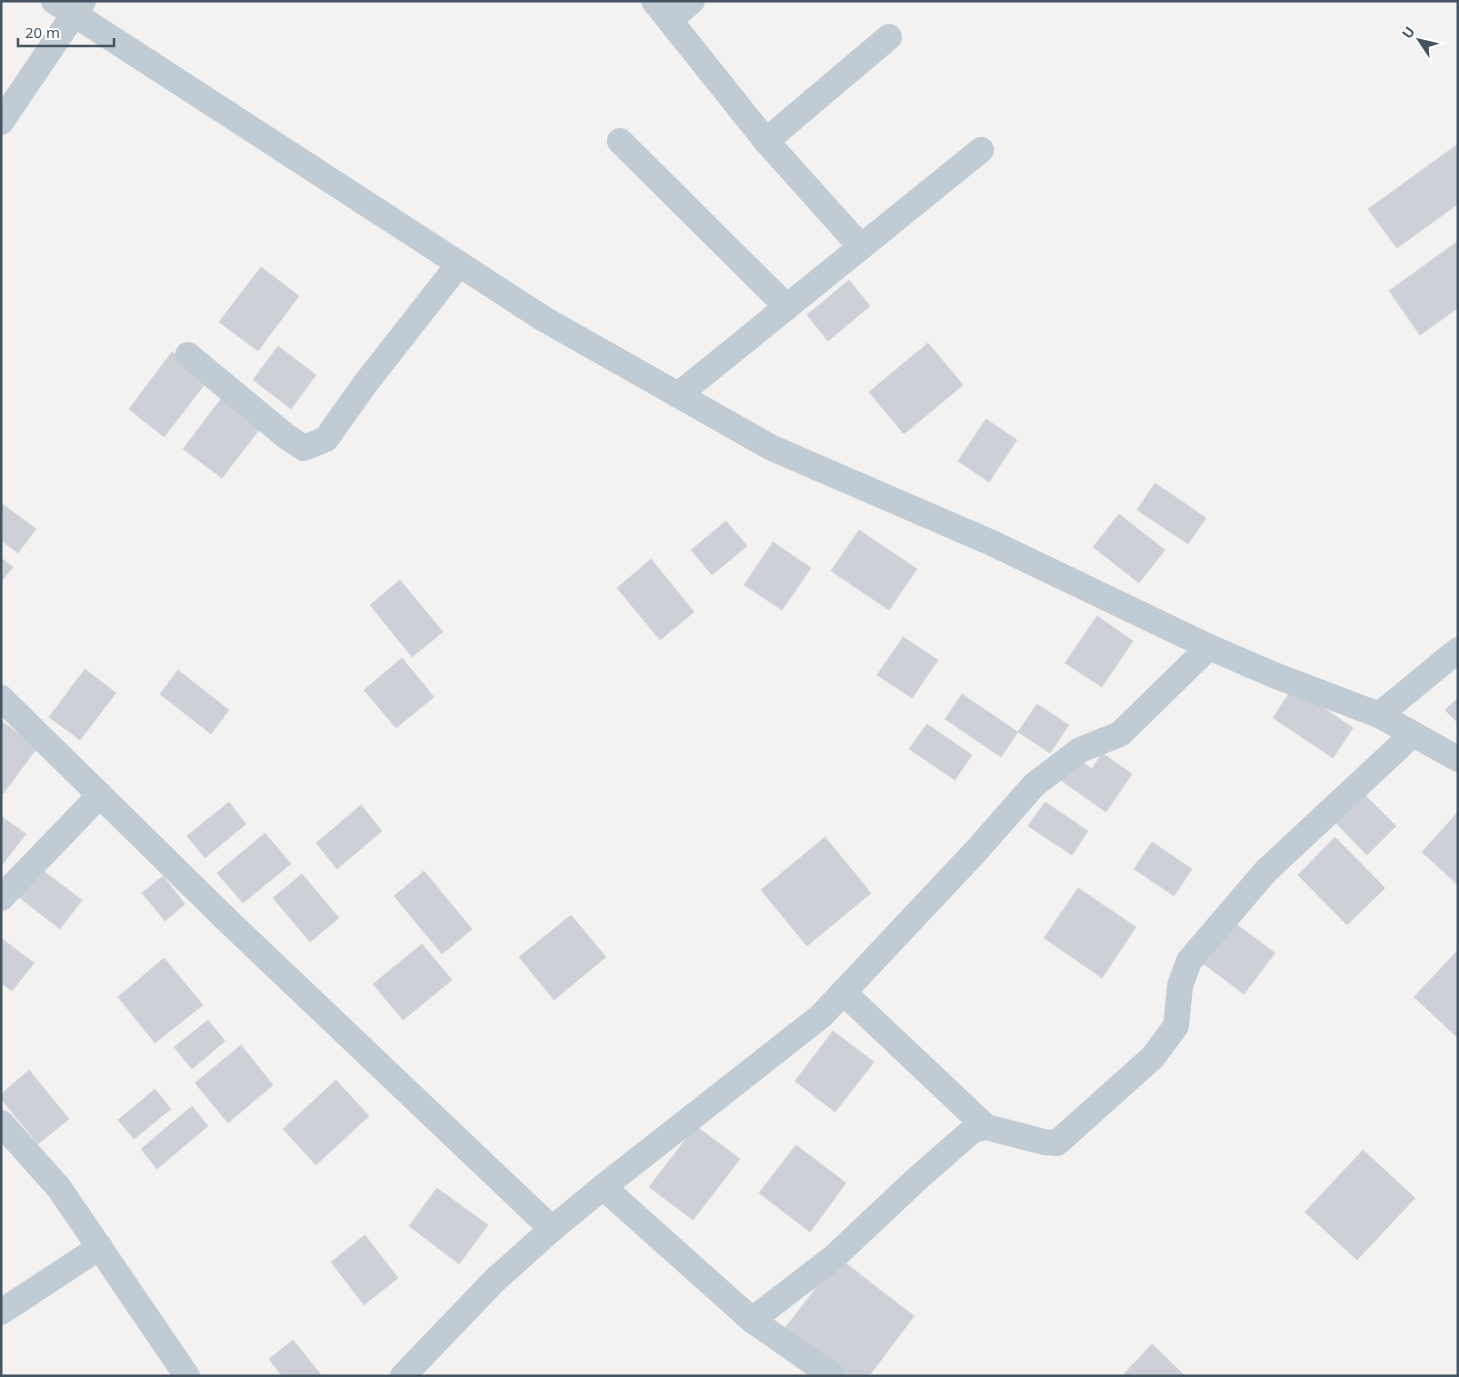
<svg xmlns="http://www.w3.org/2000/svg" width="1459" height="1377" font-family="'Noto Sans',sans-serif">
<rect width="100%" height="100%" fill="#f4f1f1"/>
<g fill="#cdd0d6" stroke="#d4d7dd">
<path d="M1458 144V204L1397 248 1368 209Z"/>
<path d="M1458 241V308L1420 335 1389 291Z"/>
<path d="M261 267 299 296 258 351 219 322Z"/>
<path d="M849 280 870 306 828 341 807 315Z"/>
<path d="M928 343 963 385 904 434 869 392Z"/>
<path d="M278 346 316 375 291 409 253 380Z"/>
<path d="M172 352 208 380 164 437 129 409Z"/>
<path d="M224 395 263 425 222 478 183 449Z"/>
<path d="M986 419 1017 440 989 482 958 461Z"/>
<path d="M1155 483 1206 518 1188 544 1137 510Z"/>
<path d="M1 503 36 529 18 553 1 540Z"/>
<path d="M1119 514 1165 550 1139 583 1093 547Z"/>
<path d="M726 521 747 546 712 575 691 550Z"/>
<path d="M859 530 917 569 889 610 831 571Z"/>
<path d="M773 542 811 568 782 610 744 585Z"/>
<path d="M1 558 13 567 1 582Z"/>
<path d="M651 559 694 612 660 640 617 588Z"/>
<path d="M400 580 443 632 412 657 370 605Z"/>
<path d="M1097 616 1133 641 1102 687 1065 663Z"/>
<path d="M903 637 938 660 912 698 877 675Z"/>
<path d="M402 658 434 697 396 728 364 690Z"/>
<path d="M85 669 116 693 80 740 49 717Z"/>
<path d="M178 670 229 710 211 734 160 694Z"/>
<path d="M1293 687 1353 728 1333 758 1273 718Z"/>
<path d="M962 694 1018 732 1001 757 945 719Z"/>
<path d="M1458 698V723L1445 710Z"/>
<path d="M1037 704 1069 725 1050 753 1018 732Z"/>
<path d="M3 722 37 748 3 794 1 793V725Z"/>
<path d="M927 724 972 755 955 780 909 749Z"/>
<path d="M1102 753 1132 774 1106 812 1059 779 1074 756 1092 769Z"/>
<path d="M1359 789 1396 826 1367 855 1330 817Z"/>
<path d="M229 802 246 824 205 858 187 836Z"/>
<path d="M1045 802 1088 831 1072 855 1028 826Z"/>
<path d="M361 805 382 831 337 869 316 843Z"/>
<path d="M1458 812V885L1422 852Z"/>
<path d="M1 816 26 834 1 866Z"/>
<path d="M265 833 291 864 243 903 217 873Z"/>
<path d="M825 837 871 893 807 946 761 890Z"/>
<path d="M1335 837 1385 888 1347 925 1298 875Z"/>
<path d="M1152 842 1192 869 1174 896 1134 869Z"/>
<path d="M38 867 82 900 60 929 16 895Z"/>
<path d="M424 871 472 929 442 954 394 896Z"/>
<path d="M302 874 339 918 310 942 273 898Z"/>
<path d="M163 876 185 904 165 921 142 893Z"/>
<path d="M1078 888 1136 927 1102 978 1044 938Z"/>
<path d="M571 915 606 957 554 1000 519 957Z"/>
<path d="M1231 920 1275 953 1244 994 1200 961Z"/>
<path d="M1 938 34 963 12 991 1 983Z"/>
<path d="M422 944 452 980 403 1020 373 984Z"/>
<path d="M1458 950V1038L1414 997Z"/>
<path d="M164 958 203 1005 155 1043 118 997Z"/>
<path d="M208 1020 225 1041 192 1069 174 1047Z"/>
<path d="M833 1031 874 1062 835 1112 795 1081Z"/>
<path d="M241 1045 273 1085 228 1123 195 1083Z"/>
<path d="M29 1070 69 1119 38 1144 1 1099V1094Z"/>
<path d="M336 1080 369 1116 316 1165 283 1129Z"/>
<path d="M155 1089 171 1109 134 1139 118 1120Z"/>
<path d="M192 1106 208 1126 157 1169 141 1149Z"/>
<path d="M696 1126 740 1159 693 1220 649 1187Z"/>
<path d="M796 1145 846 1183 810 1232 759 1193Z"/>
<path d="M1363 1150 1415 1198 1357 1260 1305 1212Z"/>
<path d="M437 1188 488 1225 459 1264 409 1226Z"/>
<path d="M365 1235 398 1278 364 1305 331 1262Z"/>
<path d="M839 1258 914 1316 869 1376H840L782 1332Z"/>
<path d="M293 1340 322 1376H282L269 1359Z"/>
<path d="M1152 1344 1185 1376H1122Z"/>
</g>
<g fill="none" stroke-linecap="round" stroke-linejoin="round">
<g stroke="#c0cbd4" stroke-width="26">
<path d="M54 1 544 319 772 448 992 543 1209 647 1274 675 1379 715 1458 759"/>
<path d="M654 1 766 141 861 247"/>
<path d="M670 20 692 1"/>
<path d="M1 122 83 1"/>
<path d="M620 141 787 307"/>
<path d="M766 141 889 37"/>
<path d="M188 355 287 437 304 448 326 439 365 384 459 264"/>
<path d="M678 395 981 150"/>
<path d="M1 698 228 921 552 1229"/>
<path d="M1379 715 1458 650"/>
<path d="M1 898 100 795"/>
<path d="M843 992 986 1127"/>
<path d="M1 1123 59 1188 187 1376"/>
<path d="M603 1187 752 1320 834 1257 918 1178 973 1130 986 1127 1044 1142 1057 1143 1153 1057 1176 1026 1180 986 1189 961 1266 871 1413 734"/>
<path d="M1 1312 100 1247"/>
<path d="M752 1320 832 1376"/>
<path d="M403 1376 495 1280 552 1229 603 1187 821 1016 976 851 1034 785 1080 750 1120 734 1209 647"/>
</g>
</g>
<rect width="1459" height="1377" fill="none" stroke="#465461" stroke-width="5"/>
<g transform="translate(1419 40) rotate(305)" stroke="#ffffff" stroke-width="4" paint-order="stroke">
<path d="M0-4L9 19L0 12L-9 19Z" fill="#465461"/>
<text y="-8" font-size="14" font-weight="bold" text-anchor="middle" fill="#465461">U</text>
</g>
<path d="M18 38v8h96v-8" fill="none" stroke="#465461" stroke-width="2.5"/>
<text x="25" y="38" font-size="15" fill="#465461" stroke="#ffffff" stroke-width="4" paint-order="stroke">20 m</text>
</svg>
